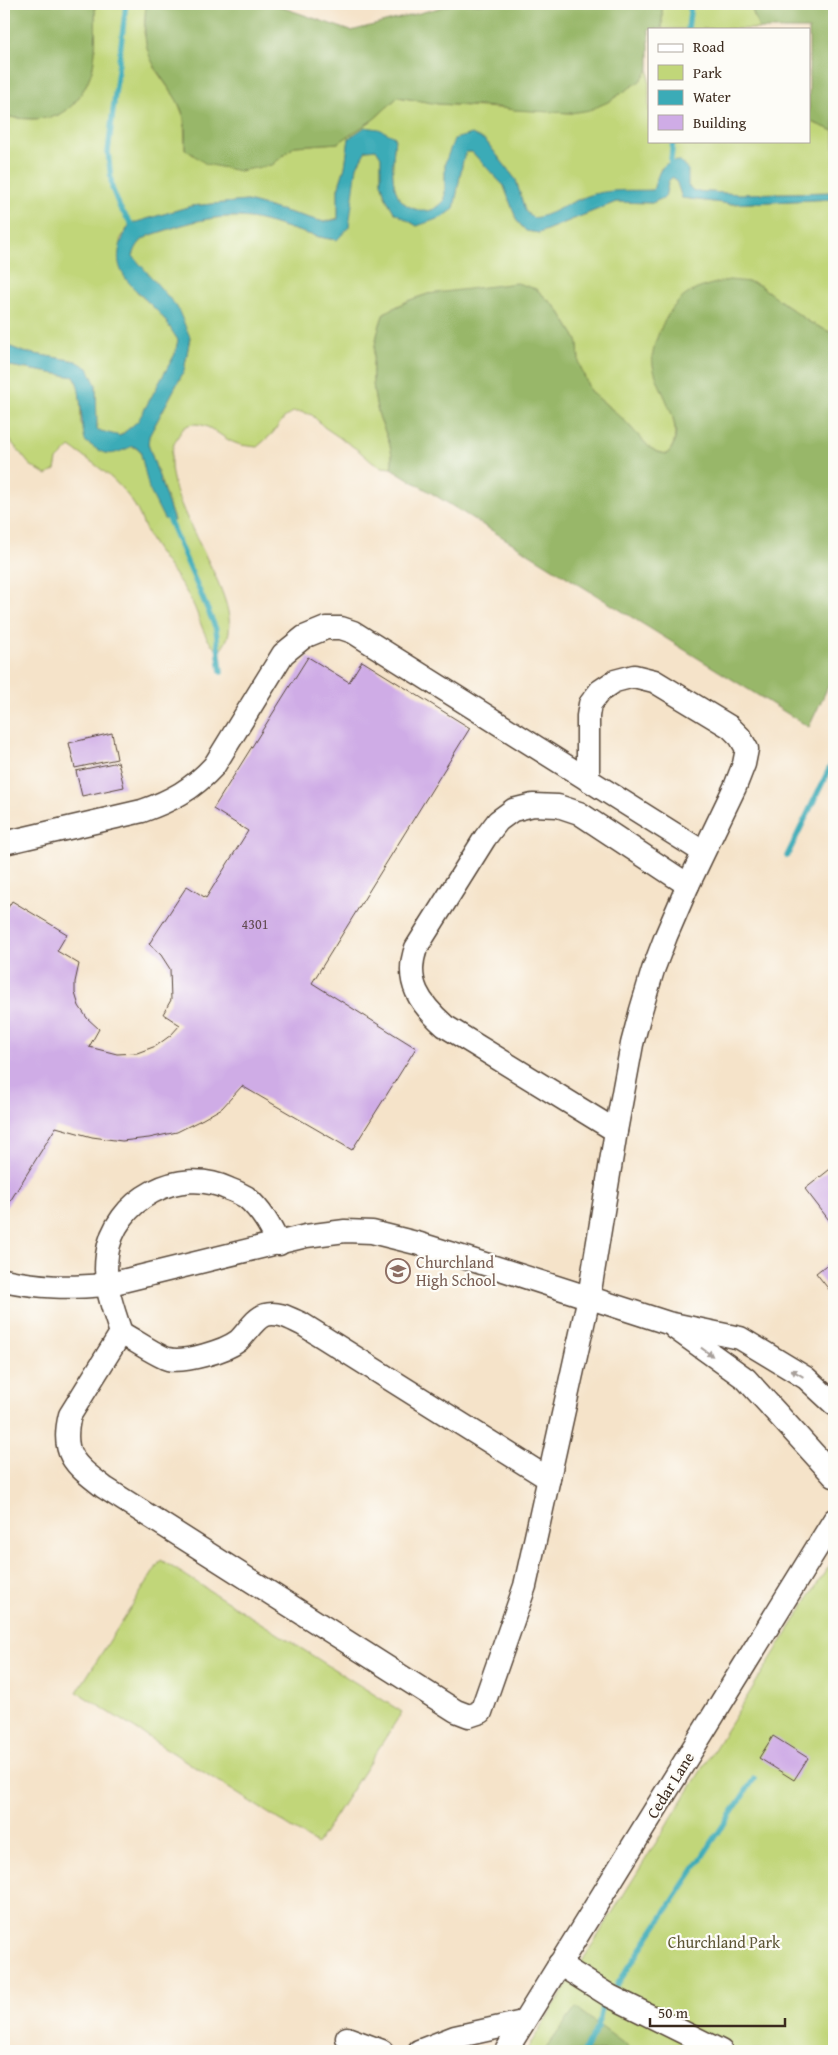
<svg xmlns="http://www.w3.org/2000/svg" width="838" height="2055" font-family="'Gentium Book Plus',serif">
<rect width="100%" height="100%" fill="#fdfcf7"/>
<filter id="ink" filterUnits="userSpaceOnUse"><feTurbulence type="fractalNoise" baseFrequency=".02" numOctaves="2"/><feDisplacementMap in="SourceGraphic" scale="10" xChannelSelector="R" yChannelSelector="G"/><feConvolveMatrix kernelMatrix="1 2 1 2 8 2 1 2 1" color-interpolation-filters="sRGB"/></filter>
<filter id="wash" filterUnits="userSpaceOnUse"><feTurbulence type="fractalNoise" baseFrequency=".0096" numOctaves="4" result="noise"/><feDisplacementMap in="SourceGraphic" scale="20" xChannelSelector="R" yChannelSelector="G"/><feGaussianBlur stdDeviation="1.12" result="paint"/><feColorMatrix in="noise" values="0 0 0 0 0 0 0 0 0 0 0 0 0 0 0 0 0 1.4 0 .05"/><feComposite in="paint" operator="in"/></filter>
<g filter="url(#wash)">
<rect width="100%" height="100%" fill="#f5e3c9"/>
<g fill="#c1d679" stroke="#7e804c">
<path d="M95 4H146L144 33 155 69 177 100 184 118 185 149 272 165 295 146 338 143 374 119 398 97 438 104 571 113 639 81 649 69V141H809V121L834 131V192L740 194 694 191 661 168 653 190 581 198 544 217 533 218 525 211 516 180 486 141 445 163V200C437 209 430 213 418 210 385 202 393 163 395 137L349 138 345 167 338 189V218L324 222 247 201 191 206 130 224 120 240 137 292 162 315 178 340 175 354 138 422 119 436 97 430 96 385 76 361 23 352 4 344V116C20 119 41 121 58 115 76 108 89 83 93 66 97 46 95 24 95 4Z"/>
<path d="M662 4H750L759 29H662Z"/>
<path d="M376 149 381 157V182L386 198 394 212 417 226 454 209 463 160 466 152H472L504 186 517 221 526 231 539 233 616 202 652 203 665 197 669 179 673 177 677 183 682 198 730 204 834 199V334L809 322 759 285 750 282 653 366C662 389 688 434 667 454L657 452 649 447 621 417 590 391 579 363 578 343 574 335 558 309 536 289 428 294 410 300 384 313C372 344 369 379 378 412 383 431 396 449 391 468L382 467 373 463 358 450 324 427 312 415 302 412H293L284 418 272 434 257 447C251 446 244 446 238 444 223 440 210 423 194 424 185 424 181 431 177 438 143 495 265 608 219 651 202 639 201 619 192 602 181 581 165 563 153 544 145 532 142 518 135 506 118 479 95 464 70 447L57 460 55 470 47 475 30 465 4 433V365L75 377 80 392 81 425 140 450 150 489 164 518 174 520 148 444 149 436 184 371 190 337 132 256C140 235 150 236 170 229 199 219 230 213 260 220 286 226 310 237 337 240L354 184 357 166 366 150Z"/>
<path d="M834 1559V2051H526L823 1575Z"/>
<path d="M161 1560 402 1712 317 1844 77 1692Z"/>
</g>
<g fill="#98b769" stroke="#6a7044">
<path d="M4 4H95C95 24 97 46 93 66 89 83 76 108 58 115 41 121 20 119 4 116Z"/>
<path d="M146 4H272L351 31 454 4H662V29H649V69L640 81 608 102 590 110 571 113 514 110 496 107 438 104 398 97 374 119 338 143 295 146 272 165 239 171 206 164 185 149C185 139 186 127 184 118 181 105 173 94 166 84 144 53 143 41 146 4Z"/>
<path d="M750 4H826L834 14V131L809 121V29H759Z"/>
<path d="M729 280 750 282 759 285 809 322 834 334V674L809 727 391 468C396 449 383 431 378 412 369 379 372 344 384 313L410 300 428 294 517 283 536 289 558 309 574 335 578 343 579 363 590 391 621 417 649 447 657 452 667 454C691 431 657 391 653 365 651 353 656 339 661 328 678 293 693 288 729 280Z"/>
<path d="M576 2008 627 2046 629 2051H544Z"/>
</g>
<path fill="#3babb7" stroke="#3b6a6a" d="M365 127 379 129 395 137C393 163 385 202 418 210 430 213 437 209 445 200V163L454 139 472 134 486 141 516 180 525 211 533 218C550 216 564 205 580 199 604 188 628 191 653 190 659 174 659 161 680 161L688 170V186L694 191 740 194 834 192V199L730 204 682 198 677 183 673 177 669 180 665 197 652 203 616 202 539 233 526 231 517 221 504 186 472 152H466L463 160 454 209 443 217 417 226 394 212 386 198 381 182V157L376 149 366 150 357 166 349 227 337 240C310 237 286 226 260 220 228 212 196 220 166 230 148 236 139 237 133 256L177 307 190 337 184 371 149 436 148 444 174 521 164 519 149 489 140 450 133 446C108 457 107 457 85 441 80 419 83 398 75 377L4 365V344L23 352 76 361 88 368 96 385 97 430 120 436 138 421 175 354 178 340C172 332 167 321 160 314 130 282 102 271 130 224L191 206 247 201 324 222 338 219V189L345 167 349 138Z"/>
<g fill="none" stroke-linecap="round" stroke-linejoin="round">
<g stroke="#3babb7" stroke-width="5.5">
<path d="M126 4 108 152 112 188 120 208 135 229"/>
<path d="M688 29 691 4"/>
<path d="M670 169 673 141"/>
<path d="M166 513 216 629 221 672"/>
<path d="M787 856 834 759"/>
<path d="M617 1985 754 1779"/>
<path d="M584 2051 598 2027 602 2007"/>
</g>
</g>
<g id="blocks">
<g fill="#cface6">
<path d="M308 657 349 682 362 661 470 728 312 983 416 1048 352 1150 242 1086 222 1108 203 1119 177 1132 149 1138 122 1141 92 1137 56 1127 4 1211V914L12 901 67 934 57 951 79 964 75 982V993L79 1006 87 1018 99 1029 89 1047 117 1054 137 1053 156 1046 171 1035 180 1025 163 1014 171 1000 170 969 161 955 149 944 187 886 206 898 248 831 213 809Z"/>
<path d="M112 733 117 759 75 768 69 743Z"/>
<path d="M118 762 124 787 82 796 76 771Z"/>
<path d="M834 1166V1223L832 1224 805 1189Z"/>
<path d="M834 1259V1296L816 1273Z"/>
<path d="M773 1736 808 1758 794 1780 759 1758Z"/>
</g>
</g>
</g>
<g filter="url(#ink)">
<use href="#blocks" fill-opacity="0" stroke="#574638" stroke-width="1"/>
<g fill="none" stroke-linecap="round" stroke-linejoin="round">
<defs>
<g id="minor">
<path d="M4 843 142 811C171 801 193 789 214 766L283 654 304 637 326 628H341L353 632 703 852"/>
<path d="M616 1131 445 1026C420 1004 404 982 416 948L485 838 498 821 513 810 533 805 558 806 579 813 688 885"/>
<path d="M279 1244C270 1226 262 1211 246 1197 241 1194 235 1191 229 1189 180 1165 114 1199 107 1255 103 1284 112 1305 121 1333L70 1415C60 1455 75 1465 105 1488L456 1711 469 1716 481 1712 525 1586 589 1297 616 1131 632 1044 641 1010 653 970 666 936 688 885 735 787 744 764 747 749 740 737 730 727 654 681 634 676 615 681 600 691 590 704 588 716V780"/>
<path d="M4 1280C40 1288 69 1288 106 1285L306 1236 345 1231 372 1232 420 1244 488 1265 668 1323 740 1338 806 1378 834 1404"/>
<path d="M675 1328 746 1379 834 1476"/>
<path d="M121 1333C131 1338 159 1357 168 1359 184 1363 225 1351 238 1341 246 1334 255 1318 265 1315 278 1311 291 1319 302 1324L549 1479"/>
<path d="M559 1964 610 1996 721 2051"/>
<path d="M347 2038 382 2051"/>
<path d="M419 2051 455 2037 523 2022"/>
<path d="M506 2051 834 1520"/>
</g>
</defs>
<use href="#minor" stroke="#574638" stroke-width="25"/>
<use href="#minor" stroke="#fff" stroke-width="22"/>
</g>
<defs><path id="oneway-solid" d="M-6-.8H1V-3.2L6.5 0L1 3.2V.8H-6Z" transform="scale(1.25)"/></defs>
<g fill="#a79f9a">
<use href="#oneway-solid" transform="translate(707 1352) rotate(36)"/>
<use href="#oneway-solid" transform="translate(797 1373) rotate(-149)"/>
</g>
</g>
<defs>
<symbol id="school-ring" viewBox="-11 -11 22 22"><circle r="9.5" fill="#fdfcf7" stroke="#8d6e63" stroke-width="1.5"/><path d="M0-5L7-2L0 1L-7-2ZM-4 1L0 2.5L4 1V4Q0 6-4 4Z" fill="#8d6e63"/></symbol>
</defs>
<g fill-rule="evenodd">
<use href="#school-ring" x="384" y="1257" width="28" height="28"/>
</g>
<g text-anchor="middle" stroke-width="4.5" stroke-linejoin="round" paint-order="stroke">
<g font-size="14" fill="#604a50">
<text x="255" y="929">4301</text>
</g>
<g font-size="16" fill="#785e54" stroke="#fdfcf7" text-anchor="start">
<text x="416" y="1268">Churchland<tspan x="416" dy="18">High School</tspan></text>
</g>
<g font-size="16" fill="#3b2a1e" stroke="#fdfcf7">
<text transform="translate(670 1785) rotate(-58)" y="6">Cedar Lane</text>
</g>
<g font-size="16" fill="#5c5535" stroke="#fdfcf7">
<text x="724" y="1948">Churchland Park</text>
</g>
</g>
<rect width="838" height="2055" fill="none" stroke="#fdfcf7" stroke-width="20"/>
<rect x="648" y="28" width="162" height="115" fill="#fdfcf7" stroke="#afa8a0"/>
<rect x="658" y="44" width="25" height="8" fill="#ffffff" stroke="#afa8a0"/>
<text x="693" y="52" font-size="15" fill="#3b2a1e">Road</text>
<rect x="658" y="65" width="25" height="15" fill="#c1d679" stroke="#afa8a0"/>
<text x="693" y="78" font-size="15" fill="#3b2a1e">Park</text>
<rect x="658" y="90" width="25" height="15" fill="#3babb7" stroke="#afa8a0"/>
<text x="693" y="102" font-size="15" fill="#3b2a1e">Water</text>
<rect x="658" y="115" width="25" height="15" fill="#cface6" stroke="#afa8a0"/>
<text x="693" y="128" font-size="15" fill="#3b2a1e">Building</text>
<path d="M650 2018v8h135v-8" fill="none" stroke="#3b2a1e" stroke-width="2.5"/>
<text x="658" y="2018" font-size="15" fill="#3b2a1e" stroke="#fdfcf7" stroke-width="4" paint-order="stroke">50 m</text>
</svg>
